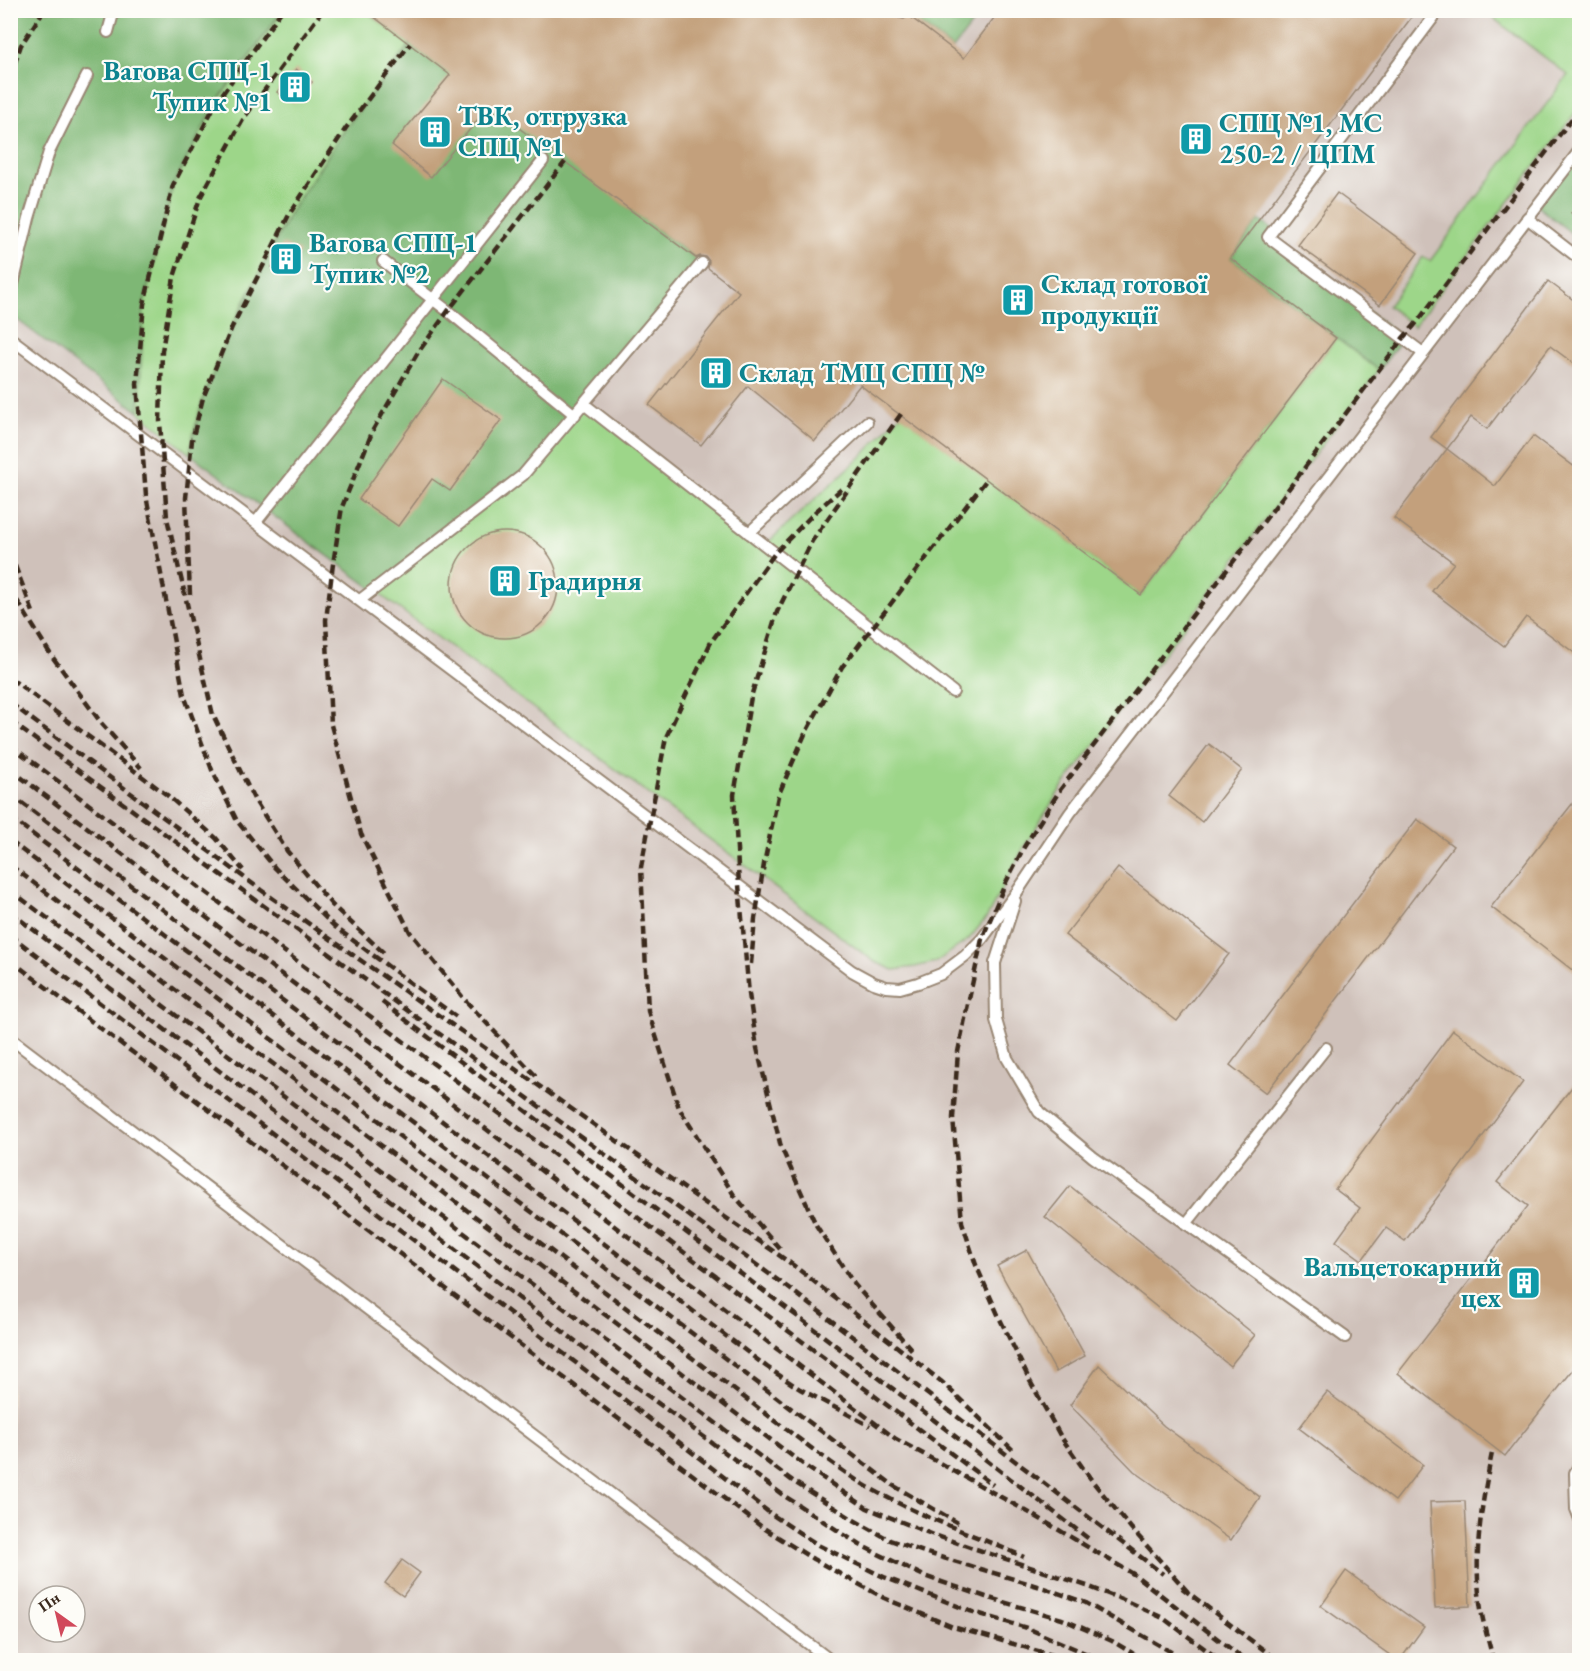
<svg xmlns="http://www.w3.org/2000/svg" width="1590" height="1671" font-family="'EB Garamond',serif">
<rect width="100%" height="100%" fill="#fdfcf7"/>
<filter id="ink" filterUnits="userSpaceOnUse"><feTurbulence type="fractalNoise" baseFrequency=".0167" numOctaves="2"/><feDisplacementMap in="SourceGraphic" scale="12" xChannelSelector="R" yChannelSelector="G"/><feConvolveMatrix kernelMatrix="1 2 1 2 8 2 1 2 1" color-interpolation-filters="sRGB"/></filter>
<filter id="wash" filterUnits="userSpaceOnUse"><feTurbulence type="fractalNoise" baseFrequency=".008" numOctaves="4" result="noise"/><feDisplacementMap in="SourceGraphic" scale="24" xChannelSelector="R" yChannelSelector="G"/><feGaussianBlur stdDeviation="1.35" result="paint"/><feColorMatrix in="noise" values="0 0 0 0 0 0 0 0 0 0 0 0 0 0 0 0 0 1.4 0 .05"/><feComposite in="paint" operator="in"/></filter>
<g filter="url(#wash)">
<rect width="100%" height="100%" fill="#f4e2c8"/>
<path fill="#cfc1ba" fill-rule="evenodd" d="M11 11H1579V1660H11ZM39 1596H75V1632H39Z"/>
<g fill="#9dd689" stroke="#6c8054" stroke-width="1.5">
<path d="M282 11H365L410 44 346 128 290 213 232 327 203 398 192 440 190 454 139 412 137 384 144 304 173 185 216 103Z"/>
<path d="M1484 11H1579V108L1414 326 1388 306 1423 257 1430 261 1568 75Z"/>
<path d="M1336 338 1379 370 1060 790 1024 847 987 917 969 939 936 962 915 967 894 970 875 962 374 590 584 404 765 545 864 454 901 414 1141 595Z"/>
</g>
<g fill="#7eb775" stroke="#5c704a" stroke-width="1.5">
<path d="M10 11H282L216 103 173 185 144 304 139 412 11 315Z"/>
<path d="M922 11H982L953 49 915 20Z"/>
<path d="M410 44 702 263 523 475 374 590 190 454 192 440 203 398 232 327 290 213 346 128Z"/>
<path d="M1579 150V239L1537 206Z"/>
<path d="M1259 220 1273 230 1268 236 1403 338 1379 370 1230 258Z"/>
</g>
<g id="blocks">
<g fill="#c3a07b">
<path d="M365 10H896V16L899 18 904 19 909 16 964 58 1000 10H1417L1230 258 1336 338 1141 595 860 385 815 441 748 386 701 445 649 405 739 292 708 268 709 261 706 257 700 256 696 258 489 106 431 177 392 145 450 75Z"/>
<path d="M296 69 312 82 294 103 277 92Z"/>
<path d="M1337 193 1418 253 1380 305 1298 245Z"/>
<path d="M282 244 300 251 290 274 272 267Z"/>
<path d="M1548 281 1580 305V368L1550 346 1487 429 1471 417 1447 449 1431 437Z"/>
<path d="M443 379 501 420 450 491 432 479 398 526 359 499Z"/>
<path d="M1533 436 1580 471V657L1526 617 1504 646 1432 591 1454 563 1394 518 1447 449 1495 486Z"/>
<circle cx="505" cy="585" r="53"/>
<path d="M1209 744 1242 770 1202 822 1169 796Z"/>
<path d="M1580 794V976L1491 907Z"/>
<path d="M1417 819 1453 846 1266 1093 1230 1065Z"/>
<path d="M1118 868 1229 954 1177 1021 1065 935Z"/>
<path d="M1453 1030 1523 1082 1405 1241 1386 1228 1362 1260 1336 1241 1360 1208 1335 1189Z"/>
<path d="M1580 1077V1361L1505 1456 1398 1373 1528 1206 1497 1182Z"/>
<path d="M1070 1186 1255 1335 1230 1366 1045 1217Z"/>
<path d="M1027 1250 1085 1356 1056 1372 997 1266Z"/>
<path d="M1099 1365 1164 1426 1260 1497 1231 1540 1134 1471 1070 1405Z"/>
<path d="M1327 1392 1423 1465 1395 1501 1299 1428Z"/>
<path d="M1465 1501 1470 1606 1435 1608 1430 1502Z"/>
<path d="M402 1560 420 1573 403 1596 385 1583Z"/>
<path d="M1346 1571 1424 1627 1400 1660H1397L1321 1606Z"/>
</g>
</g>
</g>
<g filter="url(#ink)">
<use href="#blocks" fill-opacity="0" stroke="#988673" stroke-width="1.5"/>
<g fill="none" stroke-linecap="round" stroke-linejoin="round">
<defs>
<g id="lane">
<path d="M903 12 904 10"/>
<path d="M108 32 114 10"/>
<path d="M1527 218 1580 259"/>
<path d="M383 261 448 311 575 415"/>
<path d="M10 297 29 218 49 152 87 76"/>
<path d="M10 338 852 971 874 983 886 987 900 988 918 983 941 974 965 956 982 939 1017 892 1070 813 1580 150"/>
<path d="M1423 353 1268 237 1439 10"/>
<path d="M584 404 953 692"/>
<path d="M256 522 543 161"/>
<path d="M749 533 867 422"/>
<path d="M360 600 523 475 702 263"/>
<path d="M1015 901 995 963 996 1020 1007 1058 1039 1112 1093 1157 1345 1337"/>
<path d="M10 1038 830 1660"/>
<path d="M1186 1224 1326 1048"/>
<path d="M1580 1464 1575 1473 1576 1509 1580 1519"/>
</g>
</defs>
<use href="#lane" stroke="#988673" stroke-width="14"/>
<path stroke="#988673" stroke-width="4" stroke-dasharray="1.5 4.5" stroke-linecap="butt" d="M1580 204 1572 213 1580 219"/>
<use href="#lane" stroke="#fff" stroke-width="10"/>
<g stroke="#3b2a1e" stroke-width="4.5" stroke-dasharray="9 4.5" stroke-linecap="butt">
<path d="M282 10 216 103 173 185 144 304 137 384 146 495 184 695 212 770 237 821 275 868 335 927 458 1018"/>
<path d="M323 10 244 118 200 198 174 277 162 351 160 422 167 518 213 715 254 799 287 851 332 905 385 954"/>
<path d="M10 13 12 10"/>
<path d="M10 77 21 45 44 10"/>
<path d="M901 414 812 541 777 612 751 697 734 795 739 885 749 994 757 1048 781 1147 816 1225 854 1284 913 1351"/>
<path d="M10 553 33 612"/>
<path d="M10 589 51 655 102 724 141 768"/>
<path d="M190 595 186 498 192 440 203 398 232 327 290 213 346 128 410 44"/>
<path d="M10 678 167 795 216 838 243 870"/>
<path d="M10 703 261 890 793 1265 942 1382 1015 1452"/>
<path d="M10 721 794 1292 1163 1574"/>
<path d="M10 745 993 1485"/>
<path d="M10 769 896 1439 1037 1517 1135 1575 1245 1660"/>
<path d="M10 794 767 1367 800 1389 870 1426"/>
<path d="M10 817 829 1437 894 1486 958 1523"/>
<path d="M10 841 819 1454C838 1467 857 1482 877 1492 924 1518 975 1535 1024 1557"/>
<path d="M10 865 808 1468 867 1508 934 1535 1087 1586 1124 1600 1163 1618 1220 1660"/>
<path d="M10 890 794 1482 854 1520 890 1540 930 1554 1044 1588 1086 1603 1185 1660"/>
<path d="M10 912 636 1387 783 1495 860 1545 924 1576 986 1597 1062 1619 1112 1641 1144 1660"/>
<path d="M10 935 625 1400 771 1514 818 1545 884 1577 970 1611 1027 1628 1101 1660"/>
<path d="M10 960 762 1527 813 1559 884 1598 953 1627 1070 1660"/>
<path d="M751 964 755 919 764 864 778 796 805 734 842 667 987 479"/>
<path d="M382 1002 917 1407 1089 1539"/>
<path d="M536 1076 465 1000 410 932 361 834 331 725 326 620 333 564 342 507 373 430 417 354 448 311 565 162"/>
<path d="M780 1249 734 1195 679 1108 648 1011 641 867 666 737 711 642 775 553 815 512 845 486"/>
<path d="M1492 1453C1481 1507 1472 1560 1482 1615 1485 1630 1490 1646 1493 1660"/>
<path d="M1182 1588 1277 1660"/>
<path d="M1188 1592 1131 1528 1093 1482 1061 1437 1030 1381 1000 1319 976 1265 962 1222 953 1118 958 1052 972 985 982 939 1005 884 1024 847 1060 790 1403 338 1414 326 1580 108"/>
</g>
</g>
</g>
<defs>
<symbol id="building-square" viewBox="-11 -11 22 22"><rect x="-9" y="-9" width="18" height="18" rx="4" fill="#0f9aa8" stroke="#fdfcf7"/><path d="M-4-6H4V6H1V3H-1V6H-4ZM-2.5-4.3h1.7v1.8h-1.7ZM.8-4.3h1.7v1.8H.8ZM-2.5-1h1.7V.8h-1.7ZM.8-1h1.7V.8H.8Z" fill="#fff"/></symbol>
</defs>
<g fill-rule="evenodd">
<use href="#building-square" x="276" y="68" width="38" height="38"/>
<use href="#building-square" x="416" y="113" width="38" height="38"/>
<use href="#building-square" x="1177" y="120" width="38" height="38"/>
<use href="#building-square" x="267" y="240" width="38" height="38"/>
<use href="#building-square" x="999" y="281" width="38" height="38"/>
<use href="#building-square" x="697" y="354" width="38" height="38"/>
<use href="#building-square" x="486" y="562" width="38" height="38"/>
<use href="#building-square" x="1505" y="1264" width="38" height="38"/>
</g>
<g text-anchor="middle" stroke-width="4.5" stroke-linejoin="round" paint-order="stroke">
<g font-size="27" font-weight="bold" fill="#0d838f" stroke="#fdfcf7" text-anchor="start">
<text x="272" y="80" text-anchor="end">Вагова СПЦ-1<tspan x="272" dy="31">Тупик №1</tspan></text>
<text x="458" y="125">ТВК, отгрузка<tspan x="458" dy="31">СПЦ №1</tspan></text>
<text x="1219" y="132">СПЦ №1, МС<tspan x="1219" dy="31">250-2 / ЦПМ</tspan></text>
<text x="309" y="252">Вагова СПЦ-1<tspan x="309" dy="31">Тупик №2</tspan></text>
<text x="1041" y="293">Склад готової<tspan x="1041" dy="31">продукції</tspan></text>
<text x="739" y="382">Склад ТМЦ СПЦ №</text>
<text x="528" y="590">Градирня</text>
<text x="1501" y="1276" text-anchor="end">Вальцетокарний<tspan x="1501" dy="31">цех</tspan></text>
</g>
</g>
<rect width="1590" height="1671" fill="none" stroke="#fdfcf7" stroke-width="36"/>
<g transform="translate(57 1614) rotate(326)"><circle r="28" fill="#fdfcf7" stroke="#afa8a0" stroke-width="1.5"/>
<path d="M0-4.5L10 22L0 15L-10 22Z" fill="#d1495b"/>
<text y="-9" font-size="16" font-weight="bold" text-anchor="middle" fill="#3b2a1e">Пн</text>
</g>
</svg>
